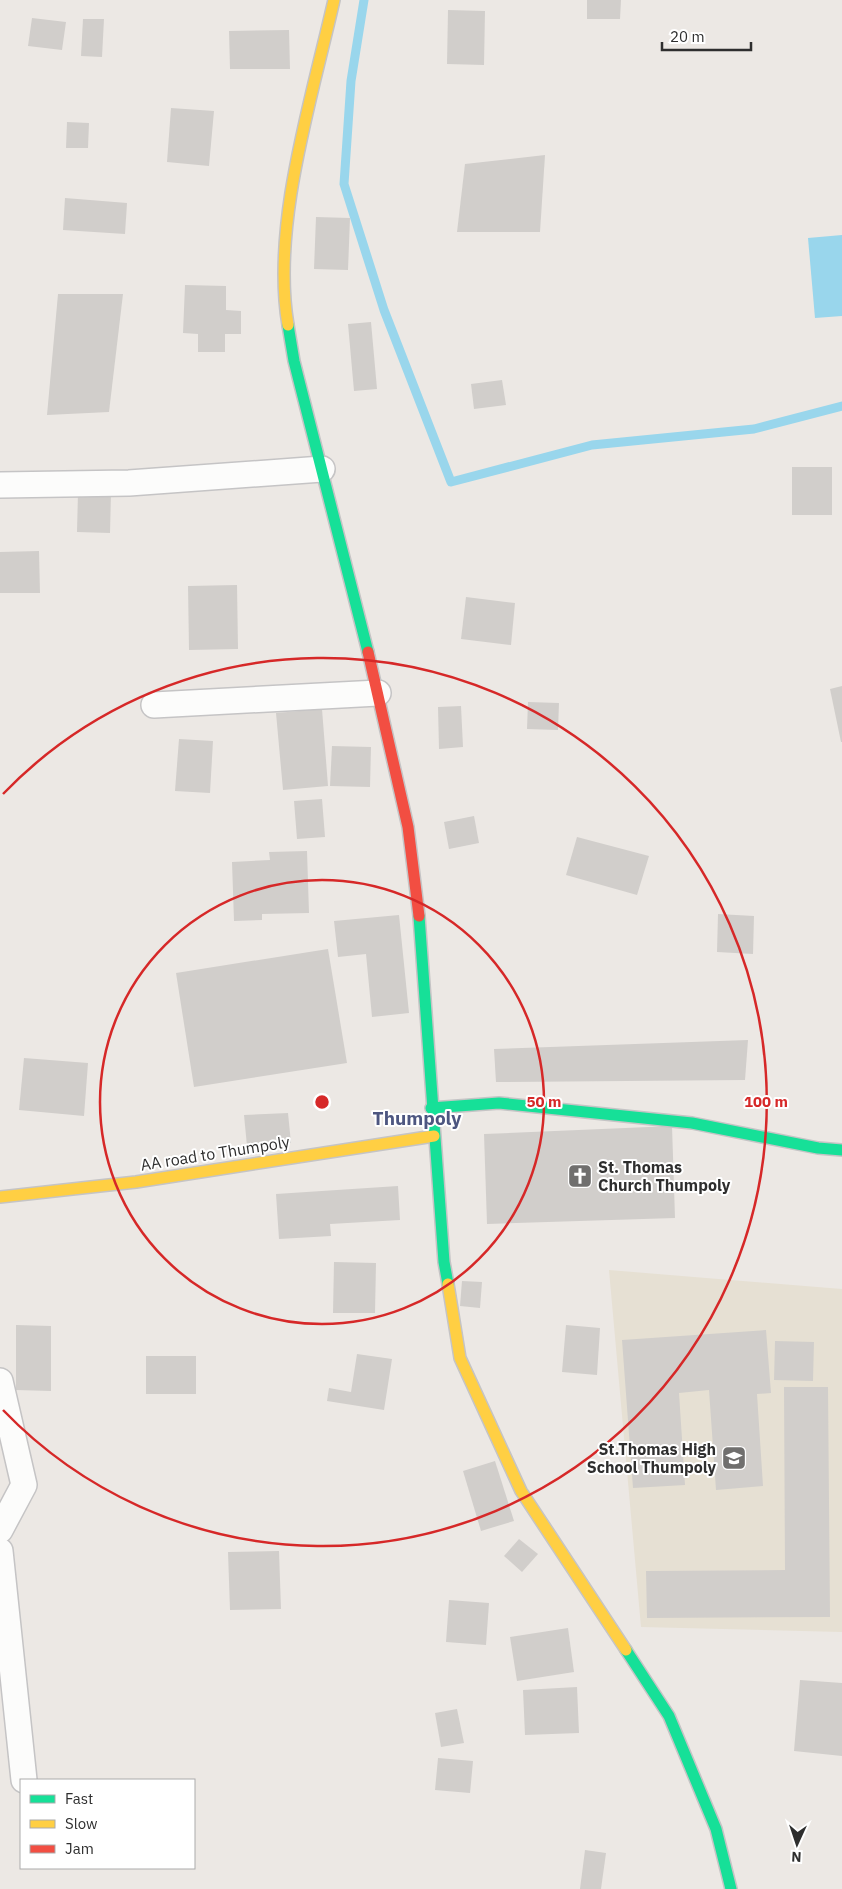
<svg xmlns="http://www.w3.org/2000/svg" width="842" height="1889" font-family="'IBM Plex Sans',sans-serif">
<rect width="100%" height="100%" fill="#ece8e4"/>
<path fill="#e6e0d3" d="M609 1270 842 1289V1632L641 1627Z"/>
<path fill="#99d6ec" d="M842 235V316L815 318 808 238Z"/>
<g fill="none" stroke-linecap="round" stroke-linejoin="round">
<path stroke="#99d6ec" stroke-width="9" d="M364 0 351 81 344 184 384 310 451 482 592 445 754 429 842 406"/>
</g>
<g fill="#d1cecb">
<path d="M587 0H621L620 19H587Z"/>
<path d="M448 10 485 11 484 65 447 64Z"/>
<path d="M32 18 66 22 62 50 28 46Z"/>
<path d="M83 19H104L102 57 81 56Z"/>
<path d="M289 30 290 69H230L229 31Z"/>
<path d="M171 108 214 111 209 166 167 162Z"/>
<path d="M67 122 89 123 88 148H66Z"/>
<path d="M545 155 540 232H457L465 164Z"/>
<path d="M65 198 127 203 125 234 63 230Z"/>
<path d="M316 217 350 218 348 270 314 269Z"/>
<path d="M185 285 226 286V310L241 311V334H225V352H198V334L183 333Z"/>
<path d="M58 294H123L109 412 47 415Z"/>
<path d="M371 322 377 389 354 391 348 324Z"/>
<path d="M502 380 506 405 474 409 471 384Z"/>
<rect x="792" y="467" width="40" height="48"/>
<path d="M78 492 111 493 110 533 77 532Z"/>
<path d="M39 551 40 593H0V552Z"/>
<path d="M237 585 238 649 189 650 188 586Z"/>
<path d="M466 597 515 603 511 645 461 639Z"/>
<path d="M842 686V742H841L830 689Z"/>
<path d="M528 702 559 703 558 730 527 729Z"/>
<path d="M461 706 463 747 439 749 438 707Z"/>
<path d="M322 709 328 786 283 790 276 713Z"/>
<path d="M179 739 213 741 210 793 175 791Z"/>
<path d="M332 746 371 747 370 787 330 786Z"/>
<path d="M322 799 325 837 297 839 294 801Z"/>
<path d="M474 816 479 843 449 849 444 822Z"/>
<path d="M577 837 649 856 637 895 566 875Z"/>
<path d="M307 851 309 913 262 914V920L234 921 232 862 270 860 269 852Z"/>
<path d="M718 914 754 916 753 954 717 952Z"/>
<path d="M399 915 409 1013 372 1017 366 954 338 957 334 921Z"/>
<path d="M328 949 347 1063 194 1087 176 973Z"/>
<path d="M748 1040 745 1080 496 1082 494 1049Z"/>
<path d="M24 1058 88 1063 84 1116 19 1110Z"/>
<path d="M288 1113 291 1143 247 1146 244 1115Z"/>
<path d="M672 1126 675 1218 487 1224 484 1134Z"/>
<path d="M398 1186 400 1220 330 1224 331 1236 279 1239 276 1194Z"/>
<path d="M334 1262 376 1263 375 1313H333Z"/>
<path d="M462 1281 482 1282 480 1308 460 1306Z"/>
<path d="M16 1325 51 1326V1391L16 1390Z"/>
<path d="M566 1325 600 1328 597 1375 562 1372Z"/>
<path d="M766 1330 771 1393 757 1394 763 1486 716 1490 709 1390 679 1393 685 1485 633 1488 622 1340Z"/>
<path d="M775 1341 814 1342 813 1381 774 1380Z"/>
<path d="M357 1354 392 1359 384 1410 327 1401 329 1388 351 1392Z"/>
<rect x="146" y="1356" width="50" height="38"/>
<path d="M784 1387H828L830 1617 647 1618 646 1571 785 1570Z"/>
<path d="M495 1461 514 1521 481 1531 463 1471Z"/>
<path d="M519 1539 538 1554 522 1572 504 1556Z"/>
<path d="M279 1551 281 1609 230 1610 228 1552Z"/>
<path d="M449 1600 489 1603 486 1645 446 1642Z"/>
<path d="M568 1628 574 1672 517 1681 510 1637Z"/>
<path d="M800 1680 842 1683V1756L794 1751Z"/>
<path d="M577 1687 579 1733 525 1735 523 1690Z"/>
<path d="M457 1709 464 1743 441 1747 435 1713Z"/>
<path d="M438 1758 473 1761 470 1793 435 1790Z"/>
<path d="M585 1850 606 1853 601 1889H580Z"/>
</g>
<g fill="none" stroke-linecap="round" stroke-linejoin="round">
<defs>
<g id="street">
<path d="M0 485 129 483 322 469"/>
<path d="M154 705 378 693"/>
<path d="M0 1381 24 1485 0 1530"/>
<path d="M0 1551 24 1780"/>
</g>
<g id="fast">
<path d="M288 325 294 361 368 652"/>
<path d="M419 916 444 1262 448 1284"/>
<path d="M431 1108 499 1103 692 1123 818 1148 842 1150"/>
<path d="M626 1650 669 1716 716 1829 731 1889"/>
</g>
<g id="slow">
<path d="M288 325C271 226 312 98 334 0"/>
<path d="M0 1197 136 1182 434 1136"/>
<path d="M448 1284 460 1358 521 1491 626 1650"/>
</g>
<path id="jam" d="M368 652 408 827 419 916"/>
</defs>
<use href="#street" stroke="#c5c4c5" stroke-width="28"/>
<use href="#fast" stroke="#c5c4c5" stroke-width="14"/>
<use href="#slow" stroke="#c5c4c5" stroke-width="14"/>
<use href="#jam" stroke="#c5c4c5" stroke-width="14"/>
<use href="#street" stroke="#fcfcfb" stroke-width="25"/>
<use href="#fast" stroke="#16e098" stroke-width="11"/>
<use href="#slow" stroke="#ffcf43" stroke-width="11"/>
<use href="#jam" stroke="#f24e42" stroke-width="11"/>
</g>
<g fill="none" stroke="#d62828" stroke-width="2.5">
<circle cx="322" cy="1102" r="222"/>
<path d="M3 794A444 444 0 1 1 3 1410"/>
</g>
<defs>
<symbol id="church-square" viewBox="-11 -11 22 22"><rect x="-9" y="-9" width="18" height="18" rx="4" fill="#706f6e" stroke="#fff"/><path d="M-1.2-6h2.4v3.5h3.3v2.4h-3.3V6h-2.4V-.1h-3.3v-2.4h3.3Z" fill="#fff"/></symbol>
<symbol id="school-square" viewBox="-11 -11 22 22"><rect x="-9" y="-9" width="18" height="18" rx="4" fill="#706f6e" stroke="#fff"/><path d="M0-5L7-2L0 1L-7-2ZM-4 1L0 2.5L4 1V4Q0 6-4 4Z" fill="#fff"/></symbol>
</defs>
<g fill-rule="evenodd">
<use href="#church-square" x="566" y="1162" width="28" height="28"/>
<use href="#school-square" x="720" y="1444" width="28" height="28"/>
</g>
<g text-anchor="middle" stroke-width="4" stroke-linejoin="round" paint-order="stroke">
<g font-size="16" fill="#2e2e2e" stroke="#fff">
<text transform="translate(215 1153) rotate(-9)" y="6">AA road to Thumpoly</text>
</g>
<g font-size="16" font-weight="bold" fill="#2e2e2e" stroke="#fff" text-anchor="start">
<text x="598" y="1173">St. Thomas<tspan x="598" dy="18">Church Thumpoly</tspan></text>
<text x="716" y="1455" text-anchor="end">St.Thomas High<tspan x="716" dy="18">School Thumpoly</tspan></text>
</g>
<g font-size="19" font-weight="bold" fill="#4d5680" stroke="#fff">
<text x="417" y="1125">Thumpoly</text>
</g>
</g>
<circle cx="322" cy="1102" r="8" fill="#d62828" stroke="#fff" stroke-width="2.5"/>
<g font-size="15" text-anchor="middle" font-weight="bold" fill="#d62828" stroke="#fff" stroke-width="4" stroke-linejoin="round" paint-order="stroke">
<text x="544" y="1107">50 m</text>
<text x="766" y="1107">100 m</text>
</g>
<rect x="20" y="1779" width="175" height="90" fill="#ffffff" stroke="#ababab"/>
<rect x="30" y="1795" width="25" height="8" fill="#16e098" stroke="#ababab"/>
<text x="65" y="1804" font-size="15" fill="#2e2e2e">Fast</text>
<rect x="30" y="1820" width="25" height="8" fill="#ffcf43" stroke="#ababab"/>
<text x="65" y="1829" font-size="15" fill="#2e2e2e">Slow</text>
<rect x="30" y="1845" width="25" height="8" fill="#f24e42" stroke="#ababab"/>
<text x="65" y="1854" font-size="15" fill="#2e2e2e">Jam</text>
<g transform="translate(797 1844) rotate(183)" stroke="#ffffff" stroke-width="4" paint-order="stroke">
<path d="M0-4L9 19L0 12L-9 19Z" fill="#2e2e2e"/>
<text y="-8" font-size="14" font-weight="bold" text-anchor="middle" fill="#2e2e2e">N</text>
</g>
<path d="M662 42v8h89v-8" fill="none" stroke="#2e2e2e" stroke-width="2.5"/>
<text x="670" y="42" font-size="15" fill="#2e2e2e" stroke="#ffffff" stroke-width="4" paint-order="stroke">20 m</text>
</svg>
